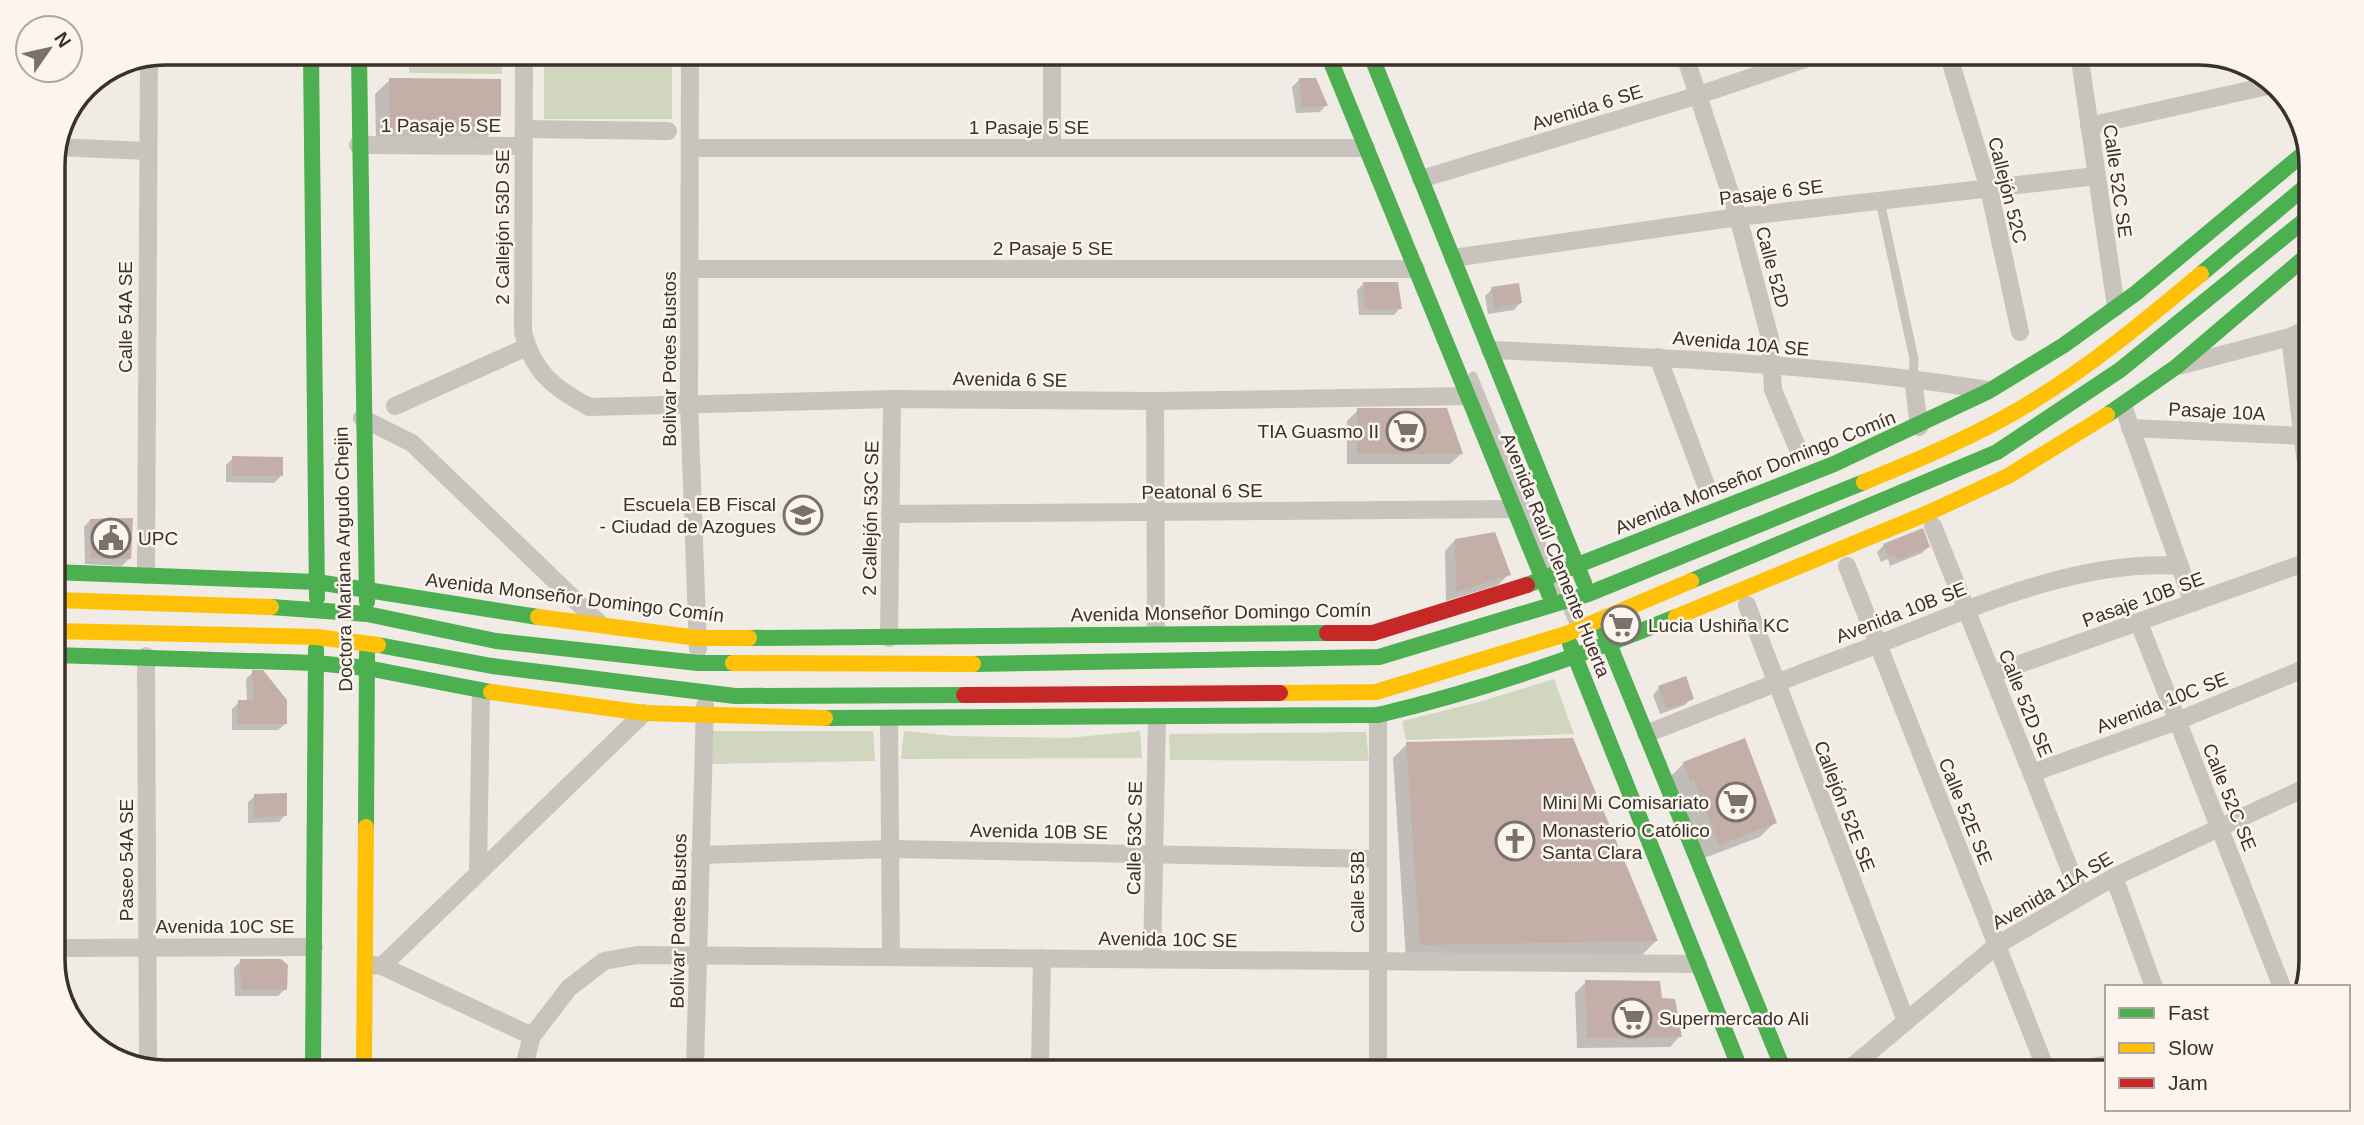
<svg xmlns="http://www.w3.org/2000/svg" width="2364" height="1125" font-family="Arial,sans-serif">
<rect width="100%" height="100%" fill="#f0ebe5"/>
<g fill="#d1d6bf">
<path d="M409 54H502V74L409 73Z"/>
<path d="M544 54 672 55V119H544Z"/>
<path d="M1554 679 1574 734 1406 740 1402 721 1479 702Z"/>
<path d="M713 731H873L875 761 712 764Z"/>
<path d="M904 731 953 736 1067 738 1140 731 1142 758 901 759Z"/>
<path d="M1366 732 1369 761 1170 760 1169 734Z"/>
</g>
<g fill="#0003">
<path d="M390 80 499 125 485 139 376 140 375 94Z"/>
<path d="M1299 80 1326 105 1320 112 1296 113 1292 87Z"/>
<path d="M1364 283 1400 308 1394 315H1359L1357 290Z"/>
<path d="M1492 289 1520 303 1514 310 1488 314 1485 296Z"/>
<path d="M1358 410 1461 454 1450 464H1347V421Z"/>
<path d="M233 458 281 476 274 483 226 482V465Z"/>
<path d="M90 520 129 559 122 566 85 564 84 527Z"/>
<path d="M1455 540 1509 574 1498 585 1446 601 1445 551Z"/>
<path d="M1884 545 1928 547 1922 553 1890 566 1888 559 1881 562 1877 552Z"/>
<path d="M253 672 285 724 278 730H232V709L239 702H247L246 679Z"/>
<path d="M1659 688 1692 698 1685 705 1660 714 1653 695Z"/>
<path d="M1407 744 1656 941 1642 955 1406 959 1393 758Z"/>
<path d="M1684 763 1775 822 1760 837 1704 858 1669 778Z"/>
<path d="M255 796 285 815 279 822 248 823V802Z"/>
<path d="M241 961 285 989 278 996H235L234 968Z"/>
<path d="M1586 982 1660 999 1680 1036 1670 1047 1577 1048 1575 993Z"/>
</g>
<g fill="#c3afa7">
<path d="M389 78 501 79V126L390 127Z"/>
<path d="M1299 78H1316L1328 106 1302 107Z"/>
<path d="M1363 282H1398L1402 309H1365Z"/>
<path d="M1519 283 1522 303 1495 308 1491 287Z"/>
<path d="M1357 408H1447L1463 454H1357Z"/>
<path d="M232 456 283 457V476H232Z"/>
<path d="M133 518 131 559 91 558 90 519Z"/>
<path d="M1923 528 1930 547 1897 560 1895 554 1888 556 1883 544Z"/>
<path d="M1495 532 1511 575 1456 592 1455 539Z"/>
<path d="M252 670H263L287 700V724H238V700H254Z"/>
<path d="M1686 676 1694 699 1667 709 1658 686Z"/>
<path d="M1573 738 1658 941 1420 945 1406 742Z"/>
<path d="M1745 738 1777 823 1719 845 1694 780 1690 782 1683 762Z"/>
<path d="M287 793V816L254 817V794Z"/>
<path d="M240 959H281L288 965 287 990 241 989Z"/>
<path d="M1585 980 1660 981 1662 998 1675 999 1682 1037 1587 1038Z"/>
</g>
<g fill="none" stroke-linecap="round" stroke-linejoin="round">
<g stroke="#c9c3be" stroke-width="9">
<path d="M1880 201 1914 359 1913 378"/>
<path d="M1473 376 1576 629"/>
</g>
<g stroke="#c9c3be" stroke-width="18">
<path d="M524 54 523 332C533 372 554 388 589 407L892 399 1155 401 1468 396"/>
<path d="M690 55 689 403 698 649"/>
<path d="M1686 59 1738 217 1770 338 1773 390 1798 449"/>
<path d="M1950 60 1989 189 2020 332"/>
<path d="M2080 60 2116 307"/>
<path d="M2089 126 2272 85"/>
<path d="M524 129 668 131"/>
<path d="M358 145 524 146"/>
<path d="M57 147 147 151"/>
<path d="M691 148H1366"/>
<path d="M1052 148V56"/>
<path d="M1421 179 1699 95 1805 59"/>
<path d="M1453 258 1738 217 2096 176"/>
<path d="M690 269H1416"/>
<path d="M2290 337 2308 478"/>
<path d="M1490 350C1656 357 1824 364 1988 390"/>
<path d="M1658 357 1706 485"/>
<path d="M2182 365 2290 337 2310 327"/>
<path d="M1913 378 1919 427"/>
<path d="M1155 401 1156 633"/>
<path d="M395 406 527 347"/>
<path d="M2123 406 2193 603"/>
<path d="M362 418 412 443 599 623"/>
<path d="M2130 428 2303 436"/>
<path d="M890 514 1514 509"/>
<path d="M1933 526 2080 895"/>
<path d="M1847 566 2047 1072"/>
<path d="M146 575 149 59"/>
<path d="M1747 605 1906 1021"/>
<path d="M2139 623 2282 987"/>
<path d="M889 638 892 399"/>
<path d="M146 656 148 1064"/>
<path d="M1992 674 2307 562"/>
<path d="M1378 715V1069"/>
<path d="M889 719 891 957"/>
<path d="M1646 734C1724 703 1801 673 1879 644 1972 608 2078 559 2180 566"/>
<path d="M2032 773 2177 721 2306 668"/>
<path d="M700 855 892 849 1378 859"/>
<path d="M478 871 481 691"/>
<path d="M2114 877 2154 987"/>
<path d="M53 948 314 947"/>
<path d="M1152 959 1157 717"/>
<path d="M372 965 382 966 532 1036"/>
<path d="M382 966 644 713"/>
<path d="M524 1066 532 1036 569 988 604 961 637 955 1698 964"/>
<path d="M695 1066 705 706"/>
<path d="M1040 1068 1042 958"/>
<path d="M1847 1071 1997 945 2114 877 2305 788"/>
<path d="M2071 1072 2107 1064"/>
</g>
<g stroke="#4caf50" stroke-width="16">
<path d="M311 53 317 598"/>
<path d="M359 53 367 602"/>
<path d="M1329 57 1549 594"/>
<path d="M1372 58 1584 583"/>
<path d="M2201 274 2311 182"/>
<path d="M2107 415 2176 367 2310 253"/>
<path d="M53 572 317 582 538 617"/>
<path d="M1691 581 1997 452 2120 370 2311 215"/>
<path d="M1527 585 1834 464 1989 391 2064 345 2136 293 2309 149"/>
<path d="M271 607 367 614 496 641 698 663H733"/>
<path d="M1603 629 1784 1071"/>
<path d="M749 638 1327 633"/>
<path d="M1570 644 1741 1071"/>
<path d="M378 645 492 666 735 696 964 695"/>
<path d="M53 655 316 663 367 668 491 692"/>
<path d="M973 664 1379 657 1588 594 1864 482"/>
<path d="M825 718 1378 715C1481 691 1578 657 1676 617"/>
<path d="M366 827 367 653"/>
<path d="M313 1065 316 649"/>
</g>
<g stroke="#ffc107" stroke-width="16">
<path d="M1864 482C1923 458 1984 432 2038 398 2096 362 2149 317 2201 274"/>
<path d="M53 600 271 607"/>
<path d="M538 617 698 638H749"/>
<path d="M1676 617 1928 513 2008 476 2107 415"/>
<path d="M53 631 317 637 378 645"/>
<path d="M733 663 973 664"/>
<path d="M491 692 644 713 825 718"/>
<path d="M1280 693 1376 692 1566 634 1691 581"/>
<path d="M364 1065 366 827"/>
</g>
<g stroke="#c62828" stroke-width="16">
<path d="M1327 633H1373L1527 585"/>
<path d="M964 695 1280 693"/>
</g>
</g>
<defs>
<symbol id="supermarket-ring" viewBox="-11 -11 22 22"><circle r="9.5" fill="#fbf5ee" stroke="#7a716c" stroke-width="1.5"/><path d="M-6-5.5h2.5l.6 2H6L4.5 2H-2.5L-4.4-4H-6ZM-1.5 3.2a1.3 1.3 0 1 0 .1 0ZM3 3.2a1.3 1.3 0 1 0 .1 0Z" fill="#7a716c"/></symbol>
<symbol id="school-ring" viewBox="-11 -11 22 22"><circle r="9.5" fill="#fbf5ee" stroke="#7a716c" stroke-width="1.5"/><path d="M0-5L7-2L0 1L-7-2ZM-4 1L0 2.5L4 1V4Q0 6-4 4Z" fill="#7a716c"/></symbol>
<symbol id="civic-ring" viewBox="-11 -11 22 22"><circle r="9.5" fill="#fbf5ee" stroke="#7a716c" stroke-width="1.5"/><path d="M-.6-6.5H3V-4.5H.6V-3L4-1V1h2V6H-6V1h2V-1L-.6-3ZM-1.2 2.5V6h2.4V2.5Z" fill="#7a716c"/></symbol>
<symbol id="church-ring" viewBox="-11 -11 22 22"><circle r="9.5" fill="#fbf5ee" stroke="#7a716c" stroke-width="1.5"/><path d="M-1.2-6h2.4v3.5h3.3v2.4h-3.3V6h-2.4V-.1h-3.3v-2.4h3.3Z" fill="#7a716c"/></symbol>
</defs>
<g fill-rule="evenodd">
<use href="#supermarket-ring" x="1384" y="409" width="44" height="44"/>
<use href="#school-ring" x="781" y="493" width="44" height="44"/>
<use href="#civic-ring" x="89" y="516" width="44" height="44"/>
<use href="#supermarket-ring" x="1599" y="603" width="44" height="44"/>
<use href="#supermarket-ring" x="1714" y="780" width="44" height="44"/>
<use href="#church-ring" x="1493" y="819" width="44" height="44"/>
<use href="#supermarket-ring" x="1610" y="996" width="44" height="44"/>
</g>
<g text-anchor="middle" stroke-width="5" stroke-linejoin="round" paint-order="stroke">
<g font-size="19" fill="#3b302b" stroke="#fbf5ee">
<text transform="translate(1587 107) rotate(-17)" y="7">Avenida 6 SE</text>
<text x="441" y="132">1 Pasaje 5 SE</text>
<text x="1029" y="134">1 Pasaje 5 SE</text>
<text transform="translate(2118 181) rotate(82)" y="7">Calle 52C SE</text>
<text transform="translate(2008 190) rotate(76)" y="7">Callejón 52C</text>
<text transform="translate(1771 192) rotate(-7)" y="7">Pasaje 6 SE</text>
<text transform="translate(502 227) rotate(-90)" y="7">2 Callejón 53D SE</text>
<text x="1053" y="255">2 Pasaje 5 SE</text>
<text transform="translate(1773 267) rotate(75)" y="7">Calle 52D</text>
<text transform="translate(125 317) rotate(-90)" y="7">Calle 54A SE</text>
<text transform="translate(1741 343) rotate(5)" y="7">Avenida 10A SE</text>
<text transform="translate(669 359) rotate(-90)" y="7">Bolivar Potes Bustos</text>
<text transform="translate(1010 379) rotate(1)" y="7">Avenida 6 SE</text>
<text transform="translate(2217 411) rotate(3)" y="7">Pasaje 10A</text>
<text transform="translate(1755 472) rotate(-22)" y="7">Avenida Monseñor Domingo Comín</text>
<text transform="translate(1202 491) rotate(-1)" y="7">Peatonal 6 SE</text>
<text transform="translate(870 518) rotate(-89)" y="7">2 Callejón 53C SE</text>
<text transform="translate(1556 555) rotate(68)" y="7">Avenida Raúl Clemente Huerta</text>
<text transform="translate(343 559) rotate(-91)" y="7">Doctora Mariana Argudo Chejin</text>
<text transform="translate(575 597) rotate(7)" y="7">Avenida Monseñor Domingo Comín</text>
<text transform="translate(2143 599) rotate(-20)" y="7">Pasaje 10B SE</text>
<text transform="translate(1221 612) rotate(-1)" y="7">Avenida Monseñor Domingo Comín</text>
<text transform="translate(1901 612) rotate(-21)" y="7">Avenida 10B SE</text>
<text transform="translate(2162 702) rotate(-21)" y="7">Avenida 10C SE</text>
<text transform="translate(2026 703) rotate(68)" y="7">Calle 52D SE</text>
<text transform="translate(2230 797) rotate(68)" y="7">Calle 52C SE</text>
<text transform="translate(1845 806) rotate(69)" y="7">Callejón 52E SE</text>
<text transform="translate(1966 811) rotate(68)" y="7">Calle 52E SE</text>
<text transform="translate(1039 831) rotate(1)" y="7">Avenida 10B SE</text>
<text transform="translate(1134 838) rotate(-89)" y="7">Calle 53C SE</text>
<text transform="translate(126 860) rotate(-90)" y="7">Paseo 54A SE</text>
<text transform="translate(2052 890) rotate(-30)" y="7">Avenida 11A SE</text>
<text transform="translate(1357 892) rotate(-90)" y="7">Calle 53B</text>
<text transform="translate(678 921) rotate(-89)" y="7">Bolivar Potes Bustos</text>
<text x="225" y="933">Avenida 10C SE</text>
<text transform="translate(1168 939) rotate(1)" y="7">Avenida 10C SE</text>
</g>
<g font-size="19" fill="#3b302b" stroke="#fbf5ee" text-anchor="start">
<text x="1379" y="438" text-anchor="end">TIA Guasmo II</text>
<text x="776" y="511" text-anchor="end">Escuela EB Fiscal<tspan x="776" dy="22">- Ciudad de Azogues</tspan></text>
<text x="138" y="545">UPC</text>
<text x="1648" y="632">Lucia Ushiña KC</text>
<text x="1709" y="809" text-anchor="end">Mini Mi Comisariato</text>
<text x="1542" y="837">Monasterio Católico<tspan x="1542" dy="22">Santa Clara</tspan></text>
<text x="1659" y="1025">Supermercado Ali</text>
</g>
</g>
<path d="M0 0H2364V1125H0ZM165 65H2199A100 100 0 0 1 2299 165V960A100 100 0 0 1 2199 1060H165A100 100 0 0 1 65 960V165A100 100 0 0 1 165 65Z" fill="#fbf5ee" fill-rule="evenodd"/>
<path fill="none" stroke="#3b302b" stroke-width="3.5" d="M165 65H2199A100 100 0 0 1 2299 165V960A100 100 0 0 1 2199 1060H165A100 100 0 0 1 65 960V165A100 100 0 0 1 165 65Z"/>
<rect x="2105" y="985" width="245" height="126" fill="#fbf5ee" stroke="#aea6a0" stroke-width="2"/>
<rect x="2119" y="1008" width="35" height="10" fill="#4caf50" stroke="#aea6a0" stroke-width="2"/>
<text x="2168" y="1020" font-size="21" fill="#3b302b">Fast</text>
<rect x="2119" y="1043" width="35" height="10" fill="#ffc107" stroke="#aea6a0" stroke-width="2"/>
<text x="2168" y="1055" font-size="21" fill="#3b302b">Slow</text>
<rect x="2119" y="1078" width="35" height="10" fill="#c62828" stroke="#aea6a0" stroke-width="2"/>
<text x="2168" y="1090" font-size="21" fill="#3b302b">Jam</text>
<g transform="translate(49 49) rotate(56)"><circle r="33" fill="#fbf5ee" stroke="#aea6a0" stroke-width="2"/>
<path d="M0-5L12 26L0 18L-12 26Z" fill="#7a716c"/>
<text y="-10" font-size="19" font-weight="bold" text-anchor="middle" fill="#3b302b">N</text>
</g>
</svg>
